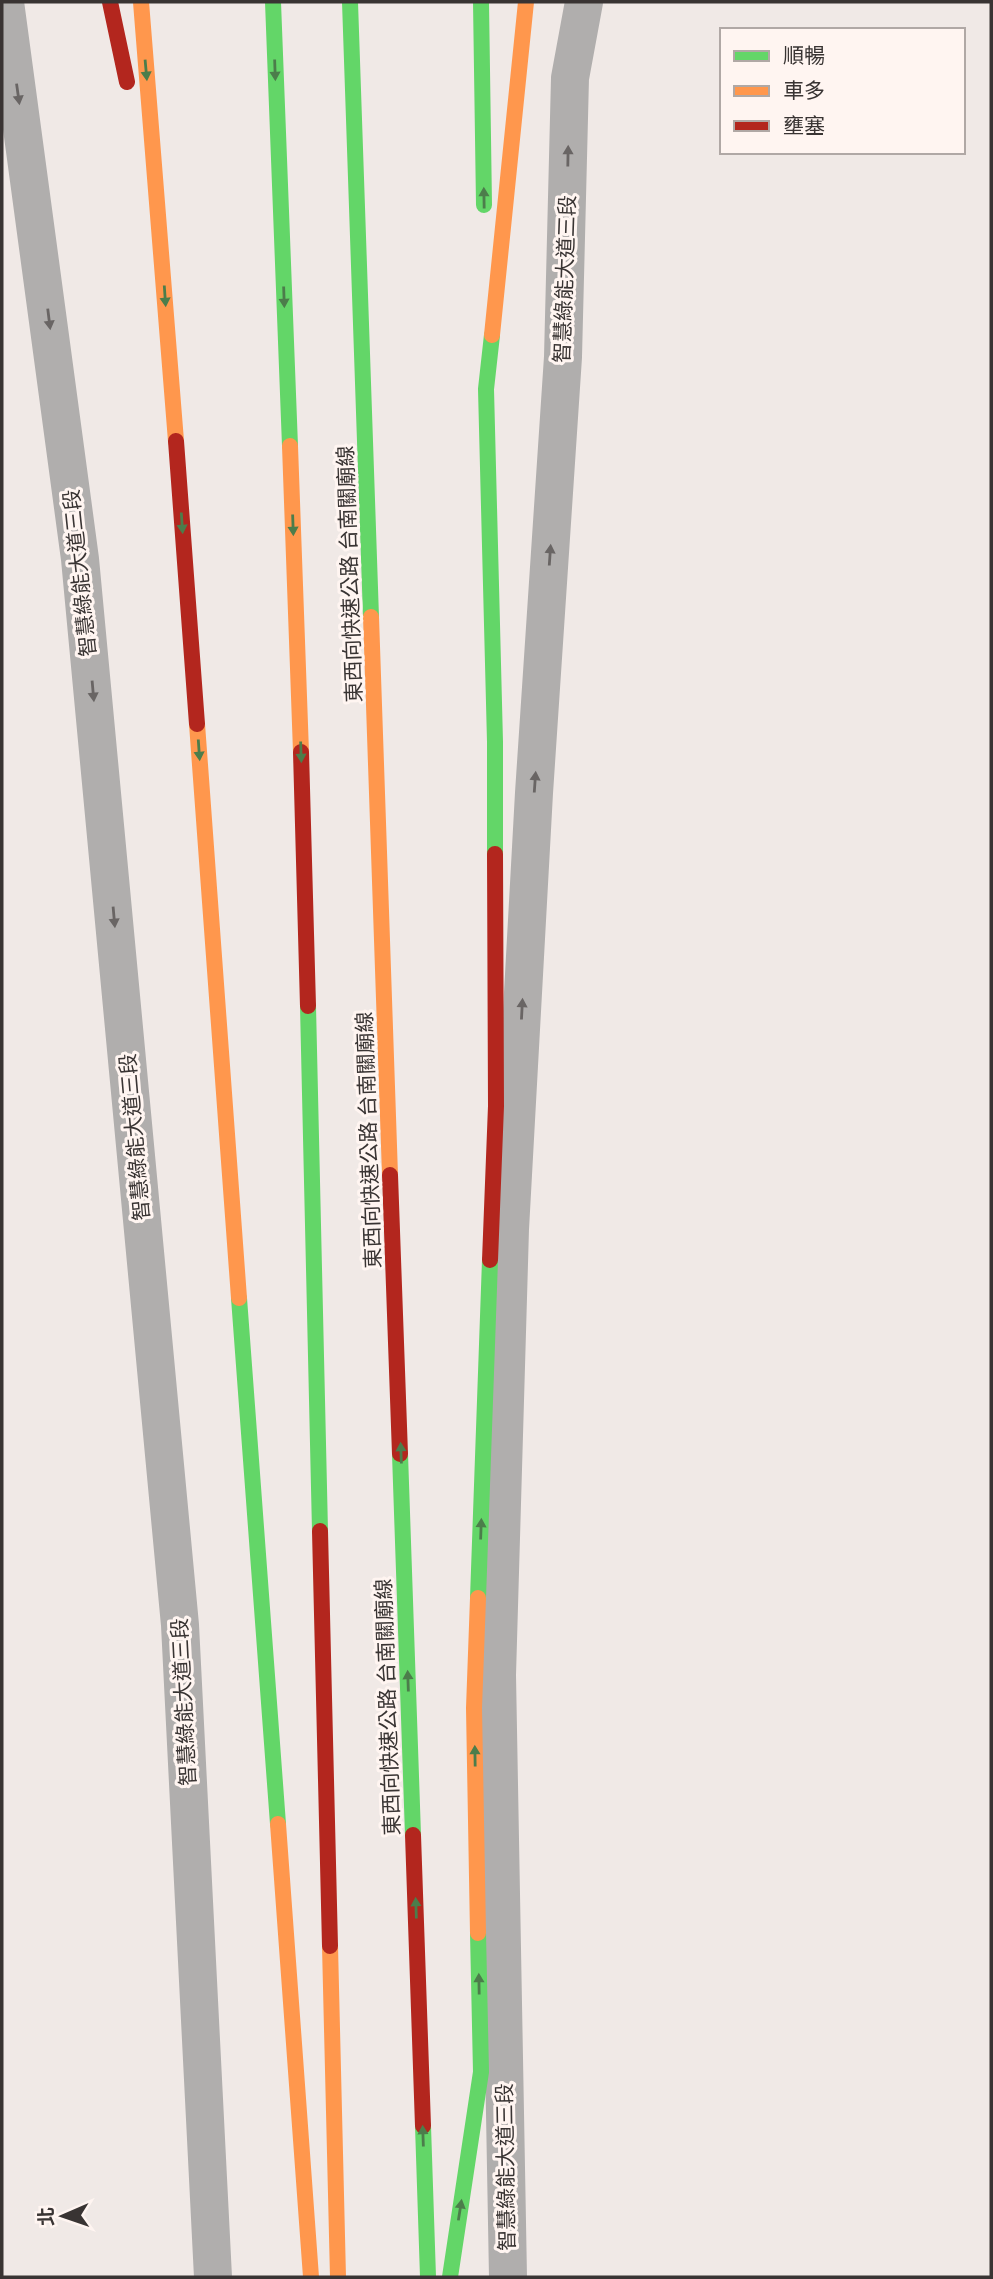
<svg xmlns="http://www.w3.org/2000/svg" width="993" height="2279" font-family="Overpass,'Noto Sans TC',sans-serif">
<rect width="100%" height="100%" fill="#f0e9e6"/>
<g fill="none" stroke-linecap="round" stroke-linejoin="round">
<g stroke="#b0aead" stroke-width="38">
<path d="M5 2 80 559 180 1625 213 2277"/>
<path d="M508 2277 497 1675 510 1229 534 793 563 357 570 78 584 2"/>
</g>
<g stroke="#63d668" stroke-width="16">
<path d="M273 2 290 446"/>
<path d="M350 2 371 617"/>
<path d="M481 2 484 205"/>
<path d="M492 335 486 389 495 742V854"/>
<path d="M308 1006 320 1531"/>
<path d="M239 1298 278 1824"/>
<path d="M400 1454 413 1835"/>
<path d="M478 1598 490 1260"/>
<path d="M423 2126 428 2277"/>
<path d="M450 2277 481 2072 478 1933"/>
</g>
<g stroke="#ff974d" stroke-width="16">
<path d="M141 2 176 441"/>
<path d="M492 335 526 2"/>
<path d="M290 446 301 752"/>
<path d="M371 617 390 1175"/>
<path d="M197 724 239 1298"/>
<path d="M478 1598 474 1708 478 1933"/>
<path d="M278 1824 311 2277"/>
<path d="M330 1946 338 2277"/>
</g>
<g stroke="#b3261e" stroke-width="16">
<path d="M110 2 127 82"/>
<path d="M176 441 197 724"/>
<path d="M301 752 308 1006"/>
<path d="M390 1175 400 1454"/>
<path d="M490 1260 496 1106 495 854"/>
<path d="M320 1531 330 1946"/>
<path d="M413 1835 423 2126"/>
</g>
</g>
<defs><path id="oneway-solid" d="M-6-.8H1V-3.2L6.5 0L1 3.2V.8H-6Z" transform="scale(1.75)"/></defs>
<g fill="#4c7d4b">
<use href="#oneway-solid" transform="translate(146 70) rotate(85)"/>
<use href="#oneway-solid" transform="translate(275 70) rotate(88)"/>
<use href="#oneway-solid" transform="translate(484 198) rotate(-91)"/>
<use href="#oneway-solid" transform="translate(165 296) rotate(86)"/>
<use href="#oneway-solid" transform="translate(284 297) rotate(88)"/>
<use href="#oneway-solid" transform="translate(182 523) rotate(86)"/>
<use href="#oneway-solid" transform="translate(293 525) rotate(88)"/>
<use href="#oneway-solid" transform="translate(199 750) rotate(86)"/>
<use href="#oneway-solid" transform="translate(301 752) rotate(88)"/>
<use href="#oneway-solid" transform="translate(401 1453) rotate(-92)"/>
<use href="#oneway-solid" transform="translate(481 1529) rotate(-88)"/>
<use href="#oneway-solid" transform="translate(408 1681) rotate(-92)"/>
<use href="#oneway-solid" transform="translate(475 1756) rotate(-91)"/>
<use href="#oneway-solid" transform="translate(416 1908) rotate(-92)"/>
<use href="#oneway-solid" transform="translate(479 1984) rotate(-91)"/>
<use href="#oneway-solid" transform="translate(423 2136) rotate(-92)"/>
<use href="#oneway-solid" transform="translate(460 2210) rotate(-81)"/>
</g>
<g fill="#696564">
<use href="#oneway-solid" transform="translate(18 94) rotate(82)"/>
<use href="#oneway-solid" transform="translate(568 156) rotate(-89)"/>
<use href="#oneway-solid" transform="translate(49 319) rotate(83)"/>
<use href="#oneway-solid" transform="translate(550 555) rotate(-86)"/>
<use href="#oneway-solid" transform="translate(93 691) rotate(85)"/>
<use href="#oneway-solid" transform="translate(535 782) rotate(-86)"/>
<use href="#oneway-solid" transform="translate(114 917) rotate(85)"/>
<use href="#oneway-solid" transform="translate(522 1009) rotate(-87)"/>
</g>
<g text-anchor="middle" stroke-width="6" stroke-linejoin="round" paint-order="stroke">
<g font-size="21" fill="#393433" stroke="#fff5f1">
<text transform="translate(565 279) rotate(-88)" y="7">智慧綠能大道三段</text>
<text transform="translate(80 573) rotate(-96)" y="7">智慧綠能大道三段</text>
<text transform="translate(350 574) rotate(-92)" y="7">東西向快速公路 台南關廟線</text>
<text transform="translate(135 1137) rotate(-95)" y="7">智慧綠能大道三段</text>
<text transform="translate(369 1140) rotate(-92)" y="7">東西向快速公路 台南關廟線</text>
<text transform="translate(184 1702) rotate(-93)" y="7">智慧綠能大道三段</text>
<text transform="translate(388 1707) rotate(-92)" y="7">東西向快速公路 台南關廟線</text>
<text transform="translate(506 2167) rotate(-91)" y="7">智慧綠能大道三段</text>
</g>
</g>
<rect width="993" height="2279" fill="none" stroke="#393433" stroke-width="7"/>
<rect x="720" y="28" width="245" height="126" fill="#fff5f1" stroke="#b0a8a5" stroke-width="2"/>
<rect x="734" y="51" width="35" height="10" fill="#63d668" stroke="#b0a8a5" stroke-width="2"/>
<text x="783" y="63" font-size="21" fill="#393433">順暢</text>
<rect x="734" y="86" width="35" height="10" fill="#ff974d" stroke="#b0a8a5" stroke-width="2"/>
<text x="783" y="98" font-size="21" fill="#393433">車多</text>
<rect x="734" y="121" width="35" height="10" fill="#b3261e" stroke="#b0a8a5" stroke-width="2"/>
<text x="783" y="133" font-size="21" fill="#393433">壅塞</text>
<g transform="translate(63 2216) rotate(268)" stroke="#fff5f1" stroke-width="5" paint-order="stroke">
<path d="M0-5L12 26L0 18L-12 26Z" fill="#393433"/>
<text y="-10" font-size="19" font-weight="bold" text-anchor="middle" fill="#393433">北</text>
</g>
</svg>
